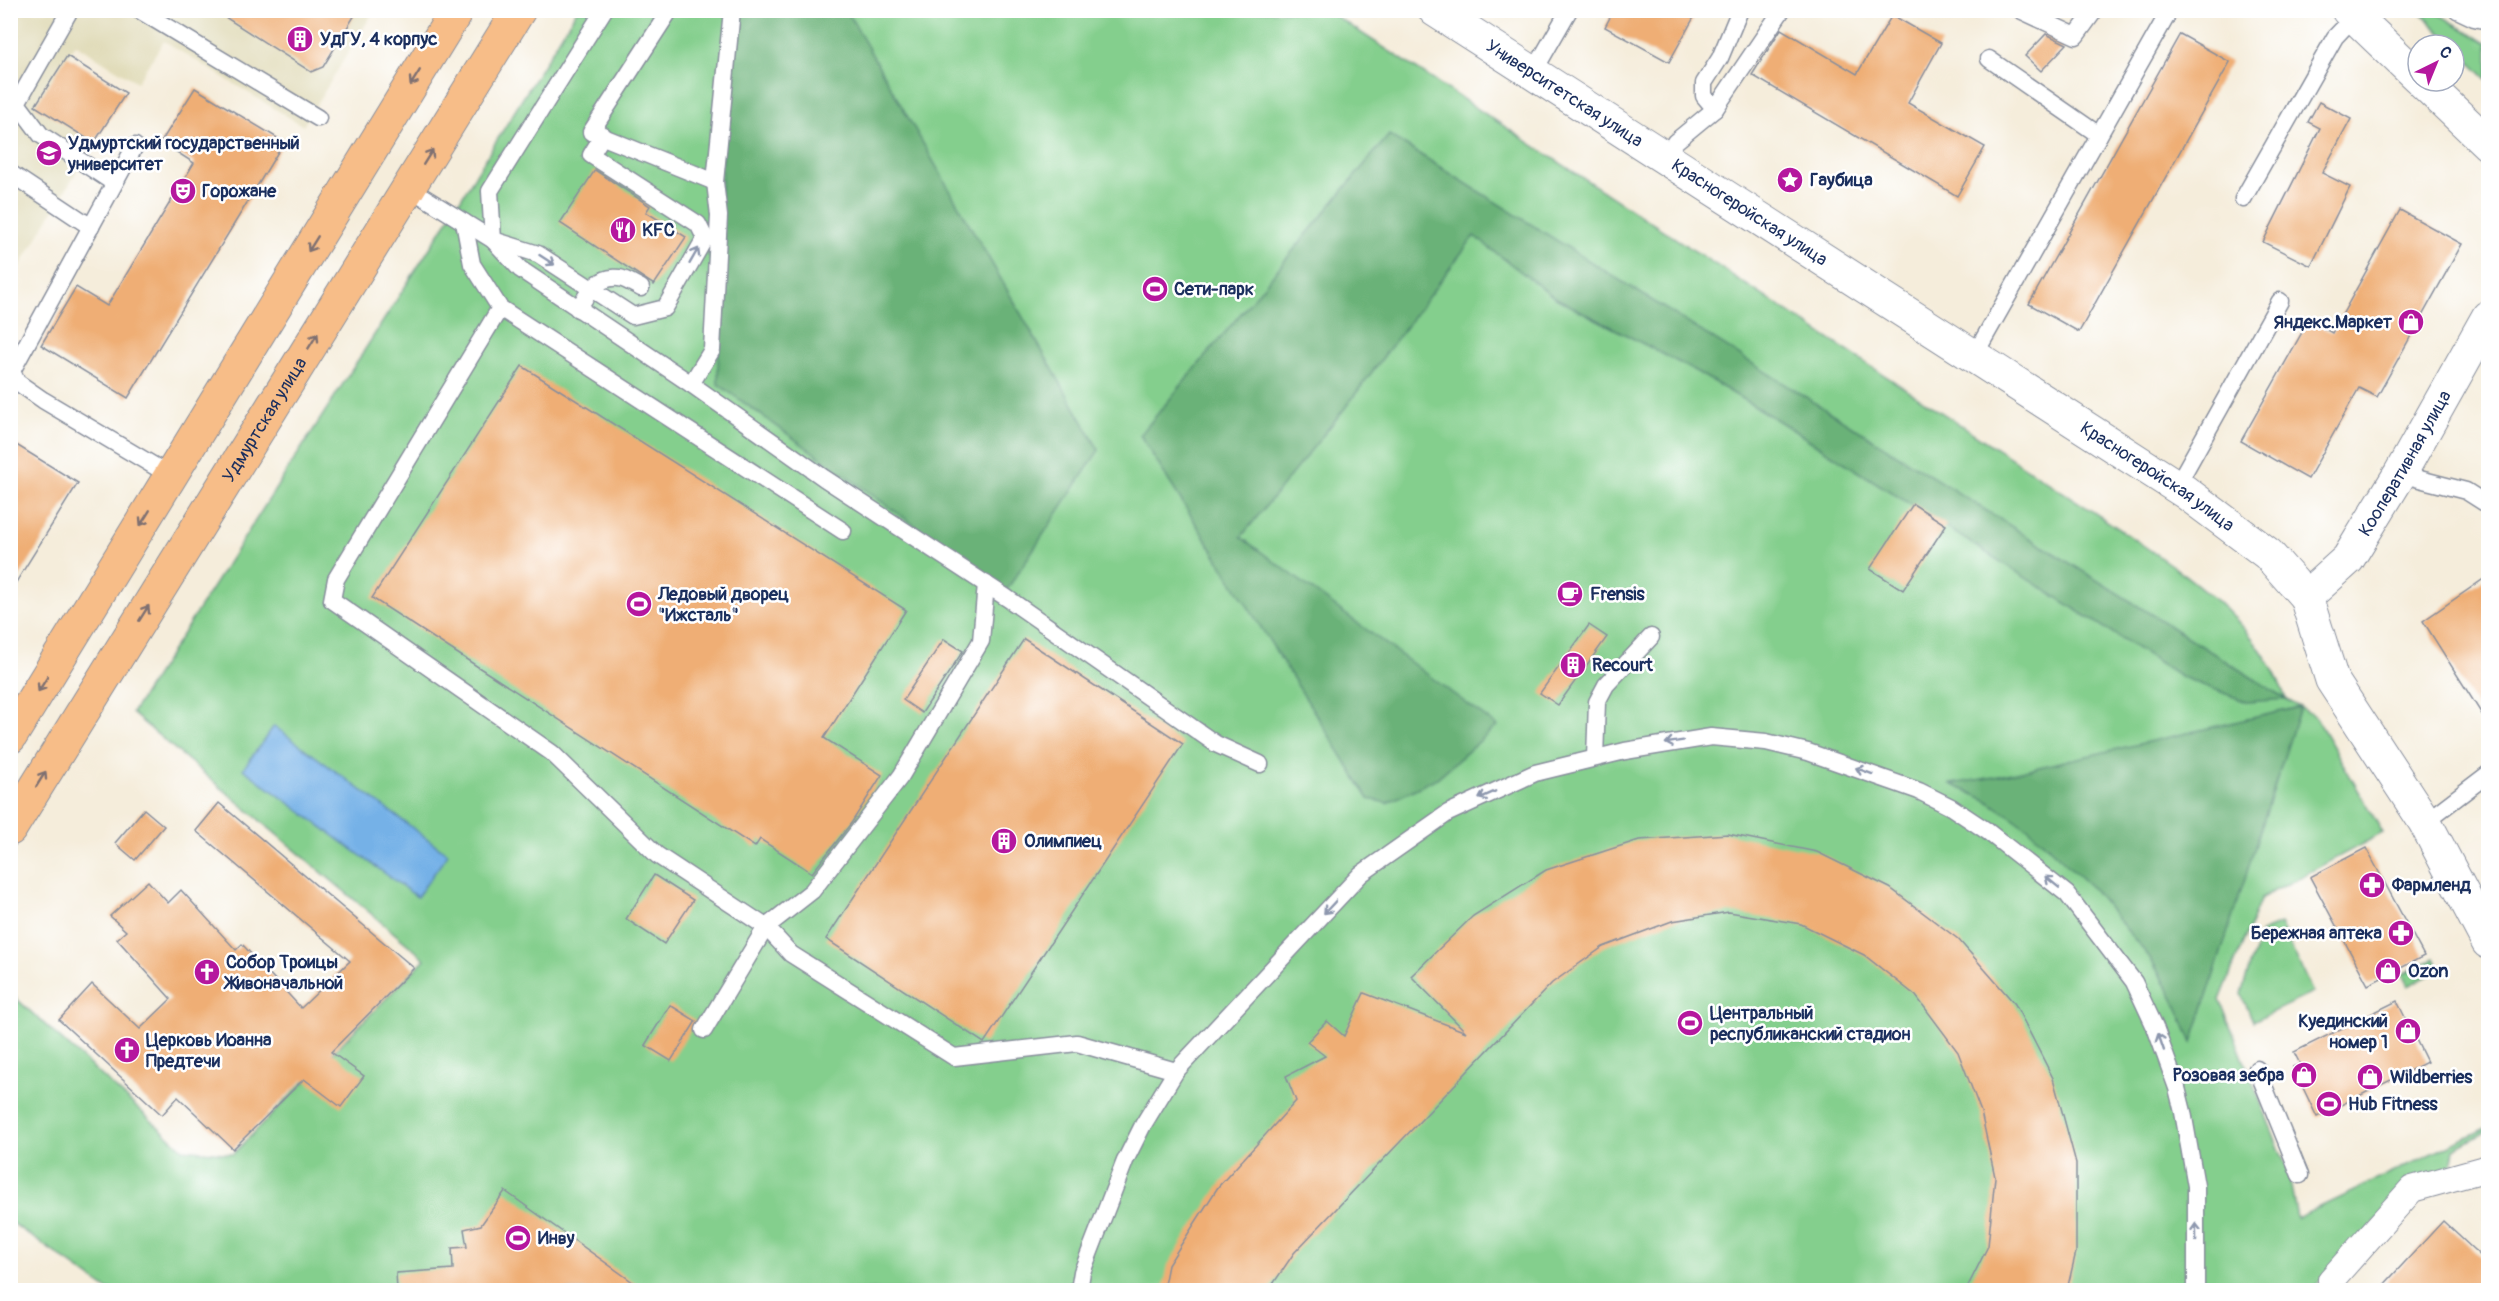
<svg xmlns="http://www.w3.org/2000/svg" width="2499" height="1301" font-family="Pangolin,sans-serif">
<rect width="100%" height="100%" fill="#fff"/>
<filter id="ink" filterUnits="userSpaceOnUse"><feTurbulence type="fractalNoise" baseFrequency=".0167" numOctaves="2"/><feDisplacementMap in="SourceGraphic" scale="12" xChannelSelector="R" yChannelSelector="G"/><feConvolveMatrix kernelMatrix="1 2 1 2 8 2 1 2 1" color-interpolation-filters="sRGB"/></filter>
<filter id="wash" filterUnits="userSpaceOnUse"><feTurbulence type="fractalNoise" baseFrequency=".008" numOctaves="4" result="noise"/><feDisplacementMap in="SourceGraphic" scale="24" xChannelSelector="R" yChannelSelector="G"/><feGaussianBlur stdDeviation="1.35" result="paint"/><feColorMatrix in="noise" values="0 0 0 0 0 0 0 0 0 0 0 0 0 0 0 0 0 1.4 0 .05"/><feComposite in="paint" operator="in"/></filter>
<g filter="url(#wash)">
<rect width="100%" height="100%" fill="#f5eddb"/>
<path fill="#e1dcba" d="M11 11H374L303 126 164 41 137 82 75 44 35 106 94 143 11 281Z"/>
<g fill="#84cf8d" stroke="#507f76" stroke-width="1.5">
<path d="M577 10 1328 11 2121 530C2188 577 2257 618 2286 699L2316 717 2383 833 2261 898 2220 1000 2288 1171 2297 1218 2488 1127V1131L2454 1149 2451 1166 2394 1203 2312 1290H108L11 1222V994L183 1149 233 1154 425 959 132 713 451 215Z"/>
<path d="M2419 11H2434L2488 44V80Z"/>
<path d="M2280 924 2313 993 2253 1021 2241 994 2261 932Z"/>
<path d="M2435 958 2440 970 2408 986 2402 974Z"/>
</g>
<g fill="#6bb278" stroke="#43706b" stroke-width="1.5">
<path d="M732 11H847L1099 450 1006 591 718 384 719 216Z"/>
<path d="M1389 135 2286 699 2247 702 2182 677 1779 421 1697 372 1554 297 1474 236 1345 408 1241 537 1497 726 1437 778 1387 803 1369 799 1140 435Z"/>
<path d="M2300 707 2192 1043 2174 999 2150 958 2093 889 2028 828 1986 800 1951 784 1995 777Z"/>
</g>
<path fill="#75b1e7" stroke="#4870a2" stroke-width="1.5" d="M274 726 448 854 417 897 243 769Z"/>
<g id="blocks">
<g fill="#efae74">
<path d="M214 10H358L323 67 311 72Z"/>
<path d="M1614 10H1698L1669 62 1605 27Z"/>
<path d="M1892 15 1941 43 1908 103 1985 147 1957 196 1752 75 1781 29 1857 74Z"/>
<path d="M2046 34 2067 44 2041 71 2025 56Z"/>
<path d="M2180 34 2230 62 2079 332 2029 304Z"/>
<path d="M67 56 126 93 94 143 35 106Z"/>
<path d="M195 88 284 142 128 398 41 345 76 287 107 306 194 163 161 142Z"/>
<path d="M2319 102 2351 119 2322 173 2350 187 2311 266 2263 242 2320 128 2308 122Z"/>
<path d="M595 170 650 206 646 212 686 237 654 285 560 223Z"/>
<path d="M2400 210 2462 244 2377 397 2359 388 2308 479 2241 441 2309 320 2332 333Z"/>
<path d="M522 366 906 610 824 738 882 775 852 822 812 873 760 839 755 847 372 598Z"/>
<path d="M10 441 78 483 10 592Z"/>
<path d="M1913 504 1946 525 1903 590 1870 569Z"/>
<path d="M2488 576V724L2423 621Z"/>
<path d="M1589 625 1607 637 1558 705 1540 693Z"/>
<path d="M944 639 963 651 922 713 903 700Z"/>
<path d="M1024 639 1183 744 984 1043 826 939Z"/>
<path d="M219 803 414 968 331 1052 364 1076 341 1107 304 1079 233 1149 178 1097 162 1115 59 1020 92 984 140 1029 171 999 117 939 126 931 110 916 148 881 168 903 181 890 236 950 242 944 301 1008 350 961 196 831Z"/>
<path d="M144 809 164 826 135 860 115 843Z"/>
<path d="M1728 834 1817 852 1890 888 1958 939 2015 1004 2053 1078 2076 1163V1252L2067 1290H1966L1988 1246 1995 1177 1981 1112 1958 1052 1916 996 1864 955 1801 924 1729 912 1672 921 1603 947 1552 983 1294 1253 1269 1290H1163L1168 1265 1218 1187 1296 1101 1286 1076 1325 1056 1307 1042 1327 1021 1344 1036 1364 993 1466 1032 1411 976 1473 916 1546 870 1639 840Z"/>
<path d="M2366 848 2424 956 2368 985 2310 877Z"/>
<path d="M654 875 693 900 664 944 626 919Z"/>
<path d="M2397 1001 2427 1062 2317 1117 2293 1067 2300 1064 2294 1052Z"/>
<path d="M670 1005 696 1021 671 1061 645 1045Z"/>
<path d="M505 1191 644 1290H397L396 1273 453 1269 452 1248 467 1247 464 1229 481 1225Z"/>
<path d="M2443 1221 2488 1263V1290H2379Z"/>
</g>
</g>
</g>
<g filter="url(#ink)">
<use href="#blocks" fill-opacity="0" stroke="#888e9c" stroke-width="1.5"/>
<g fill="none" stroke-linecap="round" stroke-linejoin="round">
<defs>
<g id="service">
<path d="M70 10 17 103 41 135 114 183"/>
<path d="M139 10 318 118"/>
<path d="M604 10 490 191 493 240 520 269 691 384"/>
<path d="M670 10 591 132 715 182"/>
<path d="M732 10 715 182 719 216 712 350 691 384 824 478 1007 598 1216 744 1260 764"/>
<path d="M2020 10 2076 36 2095 10"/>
<path d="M2457 10 2474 18 2488 21"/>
<path d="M1989 59 2099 135"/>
<path d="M1533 73 1569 10"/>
<path d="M1715 109 1782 10"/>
<path d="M135 146 12 371 17 382 43 400 171 476"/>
<path d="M1665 158 1675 142 1715 109 1704 96V83L1720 58 1740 10"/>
<path d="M10 173 91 227"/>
<path d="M409 188 493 240 538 254 633 316 665 308 705 238 698 224 591 155 603 135"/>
<path d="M2243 199 2335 37 2354 17"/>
<path d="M464 222 472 264 500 308 843 531"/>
<path d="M500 308 336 579 332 600 552 753 657 855 766 927 791 954 954 1057 1077 1043 1176 1071"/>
<path d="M578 309C587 294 598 275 619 278 626 279 635 285 641 288"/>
<path d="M1974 356 2170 10"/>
<path d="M2400 474 2466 491 2488 505"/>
<path d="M2176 487 2280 301"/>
<path d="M1595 758 1597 702 1606 685 1651 637"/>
<path d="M2425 822 2488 774"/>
<path d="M704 1030 766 927 812 891 901 776 981 641 986 584"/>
<path d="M2257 1069 2300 1175"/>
<path d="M1079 1290 1082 1272 1125 1161 1143 1125 1176 1071 1361 874 1448 813 1535 773 1625 751 1711 737 1766 742 1808 752 1919 791 1951 807 1987 831 2067 894 2134 982 2155 1027 2177 1088 2183 1112 2196 1186V1290"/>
</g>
<path id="pedestrian" d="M2333 1290 2331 1280 2412 1189 2488 1168"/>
<g id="minor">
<path id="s1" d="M1435 10 2185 492 2268 554 2306 597 2332 680 2425 822 2488 942"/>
<path d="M2348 10 2418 77"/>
<path d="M2422 81 2488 144"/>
<path id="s2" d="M2306 597 2348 559 2400 474 2488 317"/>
</g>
<g id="primary">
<path d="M10 737 457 10"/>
<path id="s3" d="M10 829 519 10"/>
</g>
</defs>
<use href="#service" stroke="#888e9c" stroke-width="19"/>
<use href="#pedestrian" stroke="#888e9c" stroke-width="28"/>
<use href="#minor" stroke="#888e9c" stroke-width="35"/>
<use href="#primary" stroke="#888e9c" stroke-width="35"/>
<use href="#service" stroke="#fff" stroke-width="16"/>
<use href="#pedestrian" stroke="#fff" stroke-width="26"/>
<use href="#minor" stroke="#fff" stroke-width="33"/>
<use href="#primary" stroke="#f7bd88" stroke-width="33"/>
</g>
<defs><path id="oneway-shaft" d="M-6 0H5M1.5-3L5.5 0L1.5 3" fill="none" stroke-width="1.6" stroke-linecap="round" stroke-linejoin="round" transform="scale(1.5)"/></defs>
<g stroke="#7e6f71">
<use href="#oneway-shaft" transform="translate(415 78) rotate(122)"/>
<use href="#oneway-shaft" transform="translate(428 157) rotate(-58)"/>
<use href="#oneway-shaft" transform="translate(313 244) rotate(122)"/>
<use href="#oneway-shaft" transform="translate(313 341) rotate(-58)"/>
<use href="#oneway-shaft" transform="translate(145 518) rotate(122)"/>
<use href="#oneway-shaft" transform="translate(144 613) rotate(-58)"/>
<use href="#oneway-shaft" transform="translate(43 684) rotate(122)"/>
<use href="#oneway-shaft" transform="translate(41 779) rotate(-58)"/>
</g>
<g stroke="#8d97ae">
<use href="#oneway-shaft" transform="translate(694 256) rotate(-60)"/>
<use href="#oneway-shaft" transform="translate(547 260) rotate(33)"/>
<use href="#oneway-shaft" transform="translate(1674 742) rotate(171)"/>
<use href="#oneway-shaft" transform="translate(1864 771) rotate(-159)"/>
<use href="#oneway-shaft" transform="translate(1487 795) rotate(156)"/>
<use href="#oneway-shaft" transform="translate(2052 882) rotate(-141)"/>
<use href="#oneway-shaft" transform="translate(1330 907) rotate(133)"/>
<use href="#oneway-shaft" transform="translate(2161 1042) rotate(-109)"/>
<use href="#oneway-shaft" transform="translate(2196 1232) rotate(-91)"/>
</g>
</g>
<defs>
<symbol id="building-disc" viewBox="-11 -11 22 22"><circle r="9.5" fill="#b5179e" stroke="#fff"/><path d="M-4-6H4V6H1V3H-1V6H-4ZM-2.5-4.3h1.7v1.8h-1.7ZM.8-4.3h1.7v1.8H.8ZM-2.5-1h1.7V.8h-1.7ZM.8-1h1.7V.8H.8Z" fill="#fff"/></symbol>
<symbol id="university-disc" viewBox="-11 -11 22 22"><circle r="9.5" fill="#b5179e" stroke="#fff"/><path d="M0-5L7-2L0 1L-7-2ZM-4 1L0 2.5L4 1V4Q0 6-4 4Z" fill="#fff"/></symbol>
<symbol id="sight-disc" viewBox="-11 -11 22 22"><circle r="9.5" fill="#b5179e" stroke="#fff"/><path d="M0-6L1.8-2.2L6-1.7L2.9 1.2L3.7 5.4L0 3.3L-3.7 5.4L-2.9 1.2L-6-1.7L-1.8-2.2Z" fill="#fff"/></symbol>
<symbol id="theatre-disc" viewBox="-11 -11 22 22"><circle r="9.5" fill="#b5179e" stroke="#fff"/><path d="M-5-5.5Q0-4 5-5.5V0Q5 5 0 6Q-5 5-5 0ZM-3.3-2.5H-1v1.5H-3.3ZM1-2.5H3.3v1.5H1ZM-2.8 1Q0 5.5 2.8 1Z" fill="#fff"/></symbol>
<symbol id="restaurant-disc" viewBox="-11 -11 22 22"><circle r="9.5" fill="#b5179e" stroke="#fff"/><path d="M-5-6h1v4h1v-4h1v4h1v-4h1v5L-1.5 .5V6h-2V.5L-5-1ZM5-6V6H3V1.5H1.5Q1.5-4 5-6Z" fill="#fff"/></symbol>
<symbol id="stadium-disc" viewBox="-11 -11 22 22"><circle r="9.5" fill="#b5179e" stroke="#fff"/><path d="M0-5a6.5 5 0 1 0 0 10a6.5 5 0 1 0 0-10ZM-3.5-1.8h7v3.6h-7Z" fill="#fff"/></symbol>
<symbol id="shop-disc" viewBox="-11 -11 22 22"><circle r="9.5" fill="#b5179e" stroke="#fff"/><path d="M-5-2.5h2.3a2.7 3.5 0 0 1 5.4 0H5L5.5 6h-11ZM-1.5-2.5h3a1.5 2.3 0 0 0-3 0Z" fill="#fff"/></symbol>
<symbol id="cafe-disc" viewBox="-11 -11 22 22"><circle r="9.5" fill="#b5179e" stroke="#fff"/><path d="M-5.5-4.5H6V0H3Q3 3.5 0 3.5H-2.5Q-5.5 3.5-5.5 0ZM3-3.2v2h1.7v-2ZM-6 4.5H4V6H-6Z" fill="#fff"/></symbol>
<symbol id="pharmacy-disc" viewBox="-11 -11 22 22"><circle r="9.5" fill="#b5179e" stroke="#fff"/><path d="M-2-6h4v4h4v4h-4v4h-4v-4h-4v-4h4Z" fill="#fff"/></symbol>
<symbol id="church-disc" viewBox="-11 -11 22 22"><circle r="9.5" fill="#b5179e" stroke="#fff"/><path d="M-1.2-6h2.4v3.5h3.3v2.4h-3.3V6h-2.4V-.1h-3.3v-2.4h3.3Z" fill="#fff"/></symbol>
</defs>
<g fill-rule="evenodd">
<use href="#building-disc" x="285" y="24" width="30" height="30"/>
<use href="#university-disc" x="34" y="138" width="30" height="30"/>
<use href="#sight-disc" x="1775" y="165" width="30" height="30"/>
<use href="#theatre-disc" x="168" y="176" width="30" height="30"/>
<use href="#restaurant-disc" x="608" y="215" width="30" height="30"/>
<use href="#stadium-disc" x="1140" y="274" width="30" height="30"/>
<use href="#shop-disc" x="2396" y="307" width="30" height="30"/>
<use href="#cafe-disc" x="1555" y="579" width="30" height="30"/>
<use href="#stadium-disc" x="624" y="589" width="30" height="30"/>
<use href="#building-disc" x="1558" y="650" width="30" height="30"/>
<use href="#building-disc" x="989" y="826" width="30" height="30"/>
<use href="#pharmacy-disc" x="2357" y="870" width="30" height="30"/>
<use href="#pharmacy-disc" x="2386" y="918" width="30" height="30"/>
<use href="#shop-disc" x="2373" y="956" width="30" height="30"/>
<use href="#church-disc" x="192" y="957" width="30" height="30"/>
<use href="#stadium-disc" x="1675" y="1008" width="30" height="30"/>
<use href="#shop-disc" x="2393" y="1016" width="30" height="30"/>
<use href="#church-disc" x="112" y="1035" width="30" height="30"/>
<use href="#shop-disc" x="2289" y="1060" width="30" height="30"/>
<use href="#shop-disc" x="2355" y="1062" width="30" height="30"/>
<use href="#stadium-disc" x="2314" y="1089" width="30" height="30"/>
<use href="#stadium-disc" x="503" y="1223" width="30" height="30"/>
</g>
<g text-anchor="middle" stroke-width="5" stroke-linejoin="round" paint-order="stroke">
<g font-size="18" font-weight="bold" fill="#1b2f5e" stroke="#fff" text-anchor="start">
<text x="320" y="45">УдГУ, 4 корпус</text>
<text x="68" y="149">Удмуртский государственный<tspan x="68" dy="21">университет</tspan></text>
<text x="1810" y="186">Гаубица</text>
<text x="202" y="197">Горожане</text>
<text x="642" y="236">KFC</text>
<text x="1174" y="295">Сети-парк</text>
<text x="2392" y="328" text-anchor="end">Яндекс.Маркет</text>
<text x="658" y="600">Ледовый дворец<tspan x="658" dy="21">"Ижсталь"</tspan></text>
<text x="1590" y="600">Frensis</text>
<text x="1592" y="671">Recourt</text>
<text x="1024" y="847">Олимпиец</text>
<text x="2392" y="891">Фармленд</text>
<text x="2382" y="939" text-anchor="end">Бережная аптека</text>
<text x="226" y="968">Собор Троицы<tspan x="226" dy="21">Живоначальной</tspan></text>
<text x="2408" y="977">Ozon</text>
<text x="1710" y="1019">Центральный<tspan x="1710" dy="21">республиканский стадион</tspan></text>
<text x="2388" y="1027" text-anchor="end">Куединский<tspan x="2388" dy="21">номер 1</tspan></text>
<text x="146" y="1046">Церковь Иоанна<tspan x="146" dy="21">Предтечи</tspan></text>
<text x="2284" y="1081" text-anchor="end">Розовая зебра</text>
<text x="2390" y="1083">Wildberries</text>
<text x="2348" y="1110">Hub Fitness</text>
<text x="538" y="1244">Инву</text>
</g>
<g font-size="18" fill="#1b2f5e" stroke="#fff">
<text dy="6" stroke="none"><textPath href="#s1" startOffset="154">Университетская улица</textPath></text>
<text dy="6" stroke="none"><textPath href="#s1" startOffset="374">Красногеройская улица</textPath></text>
<text dy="6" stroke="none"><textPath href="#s3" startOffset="482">Удмуртская улица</textPath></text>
<text dy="6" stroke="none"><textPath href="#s2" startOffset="168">Кооперативная улица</textPath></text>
<text dy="6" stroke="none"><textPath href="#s1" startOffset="860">Красногеройская улица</textPath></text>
</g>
</g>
<rect width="2499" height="1301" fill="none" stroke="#fff" stroke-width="36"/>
<g transform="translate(2436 63) rotate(43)"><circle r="28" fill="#ffffff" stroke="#a4acbf" stroke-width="1.5"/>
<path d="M0-4.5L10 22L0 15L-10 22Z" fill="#b5179e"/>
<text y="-9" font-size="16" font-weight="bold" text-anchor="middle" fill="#1b2f5e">С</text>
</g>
</svg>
